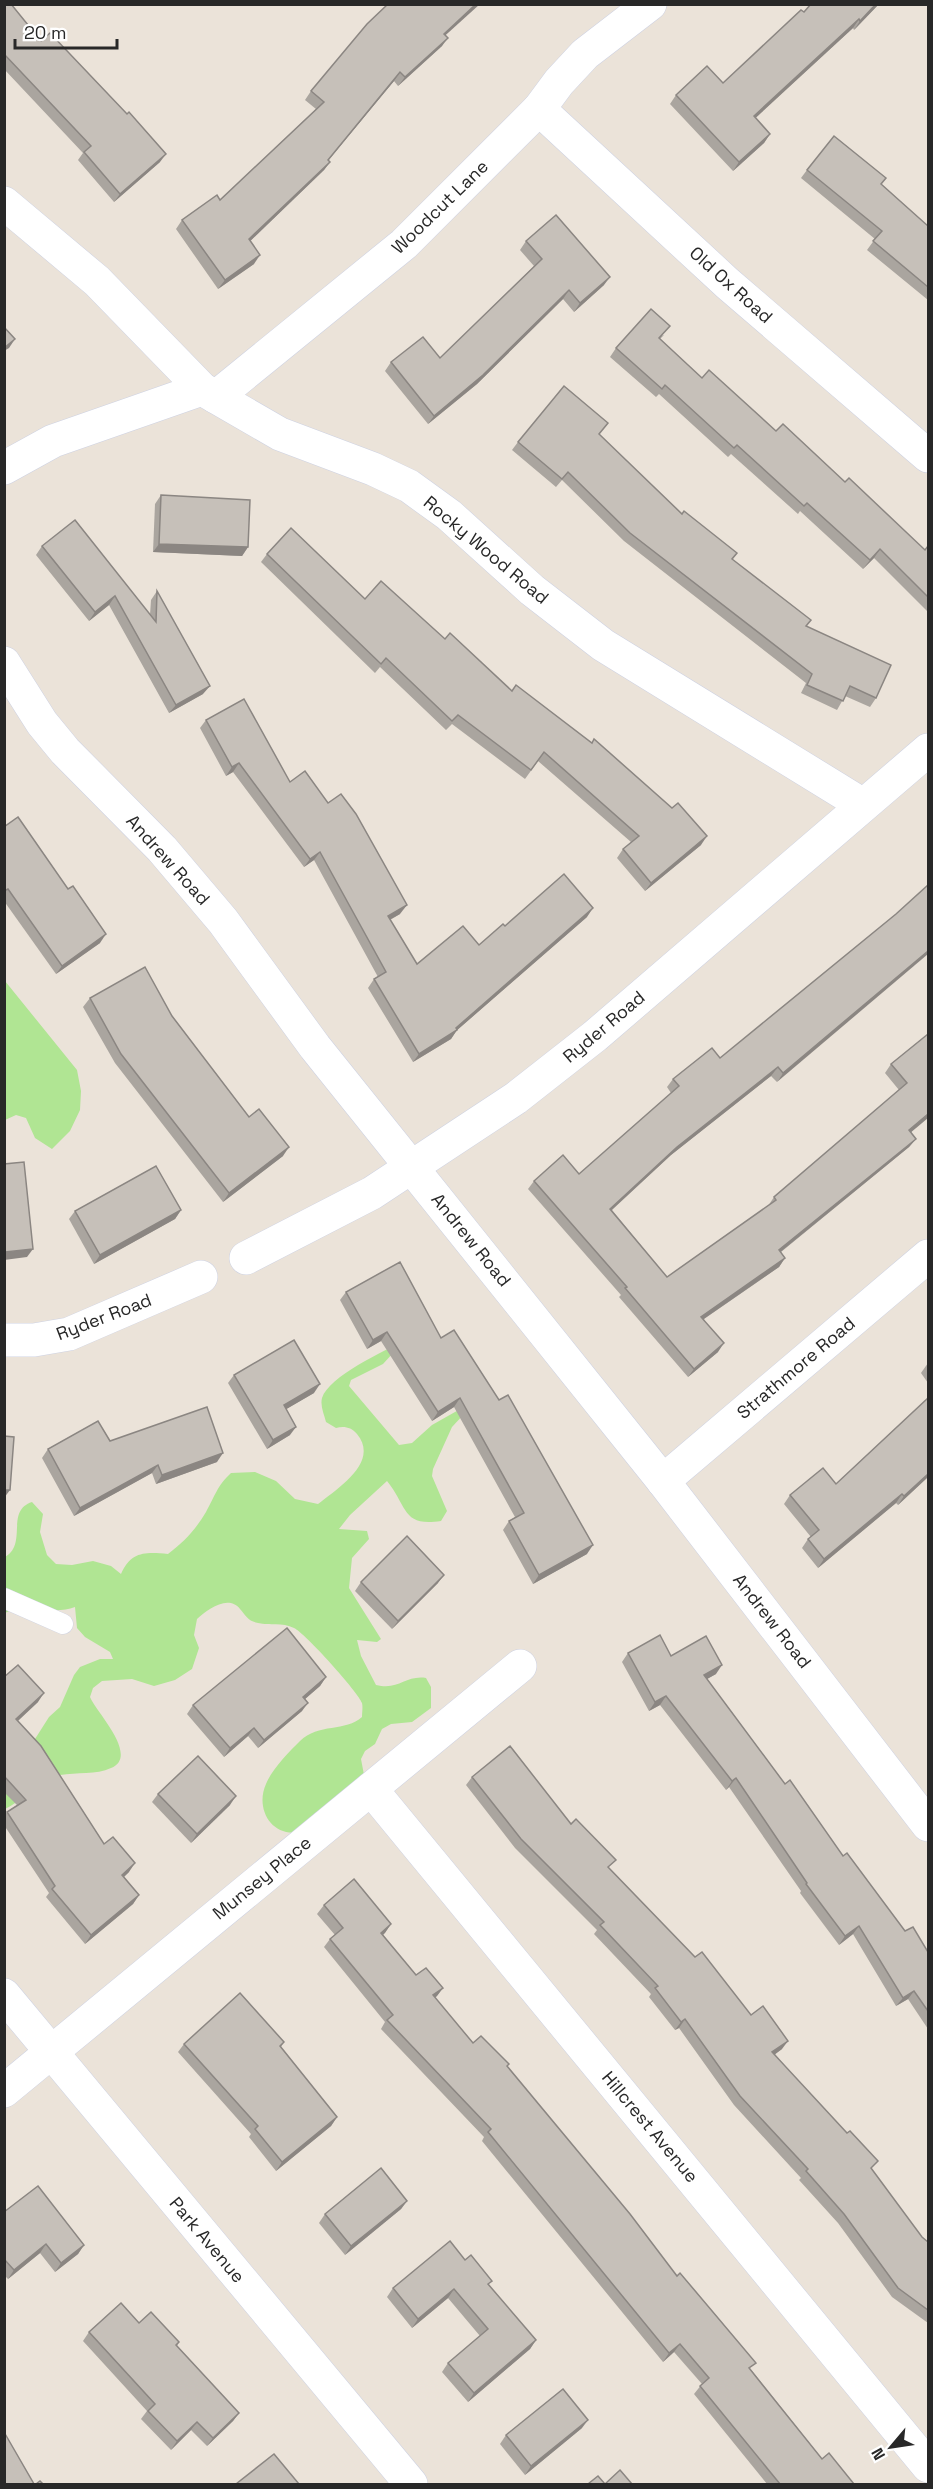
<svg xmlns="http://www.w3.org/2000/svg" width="933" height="2489" font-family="'Space Grotesk',sans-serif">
<rect width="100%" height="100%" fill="#ebe3d9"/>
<g fill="#b0e593">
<path d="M5 981 77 1070 81 1091 80 1110 70 1131 52 1149 35 1138 26 1118 16 1115 5 1120Z"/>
<path d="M404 1341 383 1364 351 1380 349 1386 399 1445 412 1443 432 1425 478 1399 452 1427 433 1469 432 1476 447 1511 441 1521C402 1527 408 1507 387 1481L350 1515 339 1529 367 1531 369 1539 352 1558 349 1588 381 1639 377 1642 357 1640 361 1656 376 1685C399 1691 405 1675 426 1678L431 1687V1708L412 1722 391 1724 382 1729 375 1744 365 1751 361 1759 368 1796C352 1805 314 1830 299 1832 271 1837 255 1808 266 1784 272 1769 289 1752 300 1741 318 1723 346 1732 362 1717 362 1713 363 1707 362 1703 359 1693 304 1632 294 1628 282 1622 270 1626 258 1623 248 1621 246 1616 240 1609 228 1594 207 1610 197 1619L194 1635 199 1648 192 1669 175 1680 154 1686 132 1679 102 1681 93 1688 90 1697C96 1712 140 1756 111 1768 96 1775 77 1772 60 1775 39 1779 23 1801 5 1809V1778L21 1761 49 1717 60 1707 74 1675 80 1667 100 1659H113L110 1652 85 1637 77 1628 75 1607C53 1616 24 1602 5 1613V1557C28 1544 5 1511 32 1502L43 1514 40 1532 47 1555 56 1564 72 1565 93 1561 111 1566 121 1574C131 1551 146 1552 168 1554 184 1542 196 1529 206 1512 215 1496 217 1486 231 1473L255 1472 276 1481 295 1499 318 1504C338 1488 380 1462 357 1434 351 1427 344 1426 336 1428L326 1422C324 1414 320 1406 322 1398 329 1376 384 1351 404 1341Z"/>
</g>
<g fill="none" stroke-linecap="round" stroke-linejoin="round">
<defs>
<path id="lane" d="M4 1598 63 1624"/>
<g id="street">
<path d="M539 109 727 283 928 456"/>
<path d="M4 203 97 281 202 389 280 434 373 469 409 486 449 515 532 590 603 645 863 805"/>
<path d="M216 397 404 244 539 109 559 82 585 54 650 4"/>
<path d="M4 468 53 441 202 389"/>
<path d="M4 663 42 723 65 751 162 849 223 921 315 1047 663 1481 928 1825"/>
<path d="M246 1258 372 1193 516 1098 595 1036 928 750"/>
<path d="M4 1340H34L69 1334 201 1277"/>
<path d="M663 1481 928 1256"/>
<path d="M371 1789 928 2466"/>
<path d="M4 2091 520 1666"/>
</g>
<path id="secondary" d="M4 1995 411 2484"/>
</defs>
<use href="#lane" stroke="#ced2e2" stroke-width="21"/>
<use href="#street" stroke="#ced2e2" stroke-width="34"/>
<use href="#secondary" stroke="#ced2e2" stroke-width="34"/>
<use href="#lane" stroke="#fff" stroke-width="20"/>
<use href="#street" stroke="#fff" stroke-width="33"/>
<use href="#secondary" stroke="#fff" stroke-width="33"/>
</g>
<g fill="#aaa59f">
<path d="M4 4 160 162 114 202 78 160 83 153 4 69Z"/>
<path d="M879 4 854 30 853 28 755 118 770 134 764 143 733 171 670 104 676 95 723 83 804 12Z"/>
<path d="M446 35 442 46 398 86 394 81 328 160 330 162 324 170 250 241 254 264 218 289 176 229 182 220 220 200 316 109 305 100 311 91Z"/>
<path d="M807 170 881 184 928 226V300L867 250 875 239 801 178Z"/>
<path d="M526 241 604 285 574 312 563 299 477 384 428 424 385 371 391 362 440 358 534 266 520 250Z"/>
<path d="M664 335 660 339 702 378 845 482 925 550 928 546V612L874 558 863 569 800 511 798 514 731 454 728 457 659 394 656 397 610 357 616 348Z"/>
<path d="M599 435 682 514 737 553 732 560 807 627 876 698 870 707 845 696 837 710 801 693 806 683 624 541 562 480 556 487 512 450 518 442Z"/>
<path d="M161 495 248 547 242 556 153 552 155 504Z"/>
<path d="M42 546 150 615 151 600 157 591 203 694 169 713 109 605 89 621 36 555Z"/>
<path d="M267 554 365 599 445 639 512 691 701 845 645 891 617 858 623 849 631 842 538 761 525 779 452 724 446 730 380 667 375 673 261 562Z"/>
<path d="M206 720 290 782 400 914 390 920 417 964 479 945 505 926 587 917 457 1030 451 1039 413 1062 368 988 374 979 378 977 314 860 304 867 233 772 226 776 200 728Z"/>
<path d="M4 827 100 943 56 974 4 901Z"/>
<path d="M896 914 777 1082 771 1076 671 1155 612 1210 667 1277 768 1206 774 1197 899 1090 885 1073 891 1064 928 1034 911 1133 916 1139 909 1147 781 1252 785 1258 779 1267 704 1319 718 1352 688 1377 619 1297 621 1295 528 1189 534 1181 579 1174 671 1093 667 1087 673 1079 720 1058Z"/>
<path d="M90 998 172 1016 249 1117 283 1156 223 1202 115 1063 83 1007Z"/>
<path d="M181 1210 175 1219 94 1264 69 1219 75 1211Z"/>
<path d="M346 1292 441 1338 587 1554 533 1584 503 1530 509 1521 515 1517 454 1407 432 1421 381 1341 367 1349 340 1300Z"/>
<path d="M928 1363V1383L921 1373Z"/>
<path d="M234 1375 314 1393 286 1409 290 1435 267 1449 228 1383Z"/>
<path d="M928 1398V1477L898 1505 896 1503 818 1568 802 1548 808 1539 811 1537 784 1504 790 1495 836 1484Z"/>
<path d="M110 1441 217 1462 156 1484 152 1473 74 1516 42 1458 48 1449Z"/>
<path d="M361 1582 438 1583 392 1629 355 1591Z"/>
<path d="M628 1653 671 1656 716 1674 707 1679 785 1784 905 1931 928 1952V2029L908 1999 896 2006 853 1934 839 1945 800 1893 801 1891 729 1787 726 1790 660 1705 649 1711 622 1662Z"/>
<path d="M4 1677 38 1702 18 1721 104 1844 129 1872 124 1877 139 1895 133 1904 85 1944 46 1897 49 1893 4 1825V1816L7 1812 17 1805 4 1792Z"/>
<path d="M326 1677 320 1686 305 1699 302 1711 258 1748 248 1736 224 1757 187 1714 193 1705Z"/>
<path d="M472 1777 571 1824 610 1869 751 2015 782 2049 775 2054 872 2170 922 2237 928 2242V2323L892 2297 838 2223 799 2180 801 2178 734 2105 679 2028 675 2030 649 1997 651 1994 594 1934 597 1930 515 1848 466 1785Z"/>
<path d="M158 1794 230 1805 191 1843 152 1802Z"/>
<path d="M324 1905 391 1924 383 1935 416 1975 443 1988 435 1998 473 2043 509 2064 507 2066 677 2276 822 2459 854 2484H767L694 2394 702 2384 674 2352 663 2362 482 2141 484 2137 381 2029 385 2022 324 1947 330 1939 335 1935 317 1914Z"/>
<path d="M284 2042 281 2047 337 2117 331 2126 276 2171 249 2137 251 2134 178 2052 184 2044Z"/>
<path d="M407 2201 401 2209 345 2255 319 2223 325 2214Z"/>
<path d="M4 2212 84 2245 78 2254 55 2272 40 2253 8 2279 4 2275Z"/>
<path d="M465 2260 536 2340 530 2349 468 2402 442 2372 448 2363 480 2336 448 2298 412 2328 387 2297 393 2288Z"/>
<path d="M139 2323 179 2342 177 2346 239 2413 233 2421 207 2446 191 2430 171 2450 141 2419 147 2411 83 2341 89 2332Z"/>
<path d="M582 2428 525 2475 500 2444 506 2435Z"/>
</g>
<g fill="#8b8682">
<path d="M476 4H480L438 42 444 34Z"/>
<path d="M876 4H879L854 30 860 21Z"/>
<path d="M859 19 853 28 748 125 754 116Z"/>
<path d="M448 38 442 46 398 86 405 77Z"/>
<path d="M400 72 394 81 322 168 328 160Z"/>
<path d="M770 134 764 143 733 171 739 162Z"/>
<path d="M166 154 160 162 114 202 120 194Z"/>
<path d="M330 162 324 170 243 248 249 239Z"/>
<path d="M260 255 254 264 218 289 225 280Z"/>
<path d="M610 277 604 285 574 312 580 303Z"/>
<path d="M569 290 563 299 477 384 428 424 434 416Z"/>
<path d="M15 339 9 348 4 351V348Z"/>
<path d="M159 544 248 547 242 556 153 552Z"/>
<path d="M880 549 874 558 863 569 870 560Z"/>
<path d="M115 596 109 605 89 621 95 612Z"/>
<path d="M210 686 203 694 169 713 176 705Z"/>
<path d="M239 763 233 772 226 776 232 767Z"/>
<path d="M707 836 701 845 645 891 651 883Z"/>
<path d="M320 852 314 860 304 867 310 859Z"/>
<path d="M407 905 400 914 382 924 388 916Z"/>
<path d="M593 908 587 917 455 1032 457 1030 451 1039 413 1062 419 1054 456 1028Z"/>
<path d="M106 934 100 943 56 974 62 966Z"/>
<path d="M928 951V954L777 1082 783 1073Z"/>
<path d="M778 1067 771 1076 671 1155 604 1217 610 1209 677 1147Z"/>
<path d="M928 1114V1118L903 1139 909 1130Z"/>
<path d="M916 1139 909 1147 773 1258 779 1250Z"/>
<path d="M289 1147 283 1156 223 1202 229 1193Z"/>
<path d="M181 1210 175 1219 94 1264 100 1255Z"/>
<path d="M33 1249 27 1257 4 1260 5 1252Z"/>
<path d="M785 1258 779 1267 695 1325 701 1317Z"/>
<path d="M387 1332 381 1341 367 1349 373 1340Z"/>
<path d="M724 1343 718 1352 688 1377 694 1369Z"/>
<path d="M320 1384 314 1393 278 1414 284 1405Z"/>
<path d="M460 1398 454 1407 432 1421 438 1412Z"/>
<path d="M296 1427 290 1435 267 1449 273 1440Z"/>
<path d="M223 1453 217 1462 156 1484 162 1475Z"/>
<path d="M158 1465 152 1473 74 1516 80 1508Z"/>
<path d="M928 1474V1477L898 1505 904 1496Z"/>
<path d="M4 1490H10L4 1498Z"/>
<path d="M902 1494 896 1503 818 1568 824 1559Z"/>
<path d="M593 1545 587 1554 533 1584 539 1575Z"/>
<path d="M444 1575 438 1583 392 1629 398 1621Z"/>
<path d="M722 1665 716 1674 698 1684 704 1675Z"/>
<path d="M326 1677 320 1686 297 1706 303 1697Z"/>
<path d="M44 1693 38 1702 10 1728 16 1719Z"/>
<path d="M666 1696 660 1705 649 1711 655 1702Z"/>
<path d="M308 1703 302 1711 258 1748 264 1740Z"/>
<path d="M254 1728 248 1736 224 1757 230 1748Z"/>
<path d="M736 1778 729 1787 726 1790 732 1781Z"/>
<path d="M236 1796 230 1805 191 1843 197 1834Z"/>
<path d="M135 1863 129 1872 116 1884 122 1875Z"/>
<path d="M139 1895 133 1904 85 1944 91 1935Z"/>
<path d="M391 1924 385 1933 375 1942 381 1933Z"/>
<path d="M859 1926 853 1934 839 1945 845 1936Z"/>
<path d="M443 1988 437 1996 427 2004 433 1995Z"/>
<path d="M914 1991 908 1999 896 2006 903 1998Z"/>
<path d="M685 2019 679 2028 675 2030 681 2022Z"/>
<path d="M788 2041 782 2049 766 2061 772 2052Z"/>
<path d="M337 2117 331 2126 276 2171 282 2162Z"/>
<path d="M407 2201 401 2209 345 2255 351 2246Z"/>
<path d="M46 2244 40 2253 8 2279 14 2270Z"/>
<path d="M84 2245 78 2254 55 2272 61 2263Z"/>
<path d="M454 2289 448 2298 412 2328 418 2319Z"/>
<path d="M536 2340 530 2349 468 2402 474 2393Z"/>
<path d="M680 2344 674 2352 663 2362 669 2353Z"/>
<path d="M239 2413 233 2421 207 2446 213 2438Z"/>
<path d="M588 2420 582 2428 525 2475 531 2466Z"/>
<path d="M197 2422 191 2430 171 2450 177 2441Z"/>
</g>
<g fill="#c6c0b9" stroke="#8b8682" stroke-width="1.5">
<path d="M4 4H11L41 41 50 33 127 114 129 112 166 154 120 194 84 152 91 146 4 54Z"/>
<path d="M388 4H476L444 34 448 38 405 77 400 72 328 160 330 162 249 239 260 255 225 280 182 220 217 195 220 200 324 102 311 91 367 24Z"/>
<path d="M811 4H876L860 21 859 19 754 116 770 134 739 162 676 95 707 66 723 83 801 10 804 12Z"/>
<path d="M834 136 886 178 881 184 928 226V287L873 241 882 231 807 170Z"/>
<path d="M556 215 610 277 580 303 569 290 483 375 434 416 391 362 423 337 440 358 542 259 526 241Z"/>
<path d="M651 309 670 326 659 338 702 378 709 370 776 431 783 424 845 482 849 478 925 550 928 546V597L880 549 870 560 807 503 804 506 737 445 734 448 665 385 662 389 616 348Z"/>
<path d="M4 327 15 339 4 348Z"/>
<path d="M564 386 608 423 599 434 682 514 684 511 737 553 732 559 811 620 806 626 891 665 876 698 850 686 843 701 807 685 812 674 630 533 568 472 562 479 518 442Z"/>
<path d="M161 495 250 500 248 547 159 544Z"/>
<path d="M75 520 156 622 157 591 210 686 176 705 115 596 95 612 42 546Z"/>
<path d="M291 528 365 599 381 581 445 639 450 633 512 691 516 685 592 743 594 739 672 808 678 803 707 836 651 883 623 849 639 836 544 752 531 770 458 715 452 721 386 658 381 664 267 554Z"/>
<path d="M244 699 290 782 305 771 328 803 341 794 356 814 407 905 388 916 417 964 463 926 479 945 503 924 505 926 564 874 593 908 456 1028 457 1030 419 1054 374 979 386 972 320 852 310 859 239 763 232 767 206 720Z"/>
<path d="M18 817 68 889 73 886 106 934 62 966 8 889 4 891V827Z"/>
<path d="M928 885V951L783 1073 778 1067 677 1147 610 1209 667 1277 776 1200 774 1197 907 1083 891 1064 928 1034V1114L909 1130 916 1139 779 1250 785 1258 701 1317 724 1343 694 1369 625 1288 627 1287 534 1181 563 1155 579 1174 679 1086 673 1079 712 1048 720 1058 896 914Z"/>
<path d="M145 967 172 1016 249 1117 259 1109 289 1147 229 1193 121 1054 90 998Z"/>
<path d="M24 1162 33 1249 5 1252 4 1164Z"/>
<path d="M156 1166 181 1210 100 1255 75 1211Z"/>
<path d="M400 1262 441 1338 454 1330 499 1400 508 1395 593 1545 539 1575 509 1521 524 1513 460 1398 438 1412 387 1332 373 1340 346 1292Z"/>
<path d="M294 1340 320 1384 284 1405 296 1427 273 1440 234 1375Z"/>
<path d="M928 1398V1474L904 1496 902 1494 824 1559 808 1539 819 1530 790 1495 823 1468 836 1484Z"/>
<path d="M207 1407 223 1453 162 1475 158 1465 80 1508 48 1449 98 1421 110 1441Z"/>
<path d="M4 1436 14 1437 10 1490H4Z"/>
<path d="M407 1536 444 1575 398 1621 361 1582Z"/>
<path d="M287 1628 326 1677 303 1697 308 1703 264 1740 254 1728 230 1748 193 1705Z"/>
<path d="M660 1635 671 1656 706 1636 722 1665 704 1675 785 1784 790 1780 843 1856 847 1853 905 1931 913 1927 928 1952V2011L914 1991 903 1998 859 1926 845 1936 806 1884 807 1883 736 1778 732 1781 666 1696 655 1702 628 1653Z"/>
<path d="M18 1665 44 1693 16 1719 41 1746 104 1844 113 1837 135 1863 122 1875 139 1895 91 1935 52 1889 55 1886 7 1812 26 1800 4 1776V1677Z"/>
<path d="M510 1746 571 1824 576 1819 616 1860 608 1867 695 1957 702 1952 751 2015 763 2006 788 2041 772 2052 847 2133 850 2131 878 2161 871 2168 922 2237 928 2242V2310L898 2288 844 2214 806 2171 808 2169 740 2096 685 2019 681 2022 655 1988 658 1986 600 1925 604 1922 521 1839 472 1777Z"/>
<path d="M198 1756 236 1796 197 1834 158 1794Z"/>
<path d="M354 1879 391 1924 381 1933 416 1975 426 1968 443 1988 433 1995 473 2043 481 2036 509 2064 507 2066 630 2214 677 2276 680 2273 756 2363 749 2368 822 2459 829 2453 854 2484H780L700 2386 709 2378 680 2344 669 2353 488 2132 491 2129 387 2020 393 2015 330 1939 343 1928 324 1905Z"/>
<path d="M240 1993 284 2042 280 2046 337 2117 282 2162 255 2129 258 2126 184 2044Z"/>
<path d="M381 2168 407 2201 351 2246 325 2214Z"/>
<path d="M38 2186 84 2245 61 2263 46 2244 14 2270 4 2259V2212Z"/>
<path d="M450 2241 465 2260 471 2255 492 2281 488 2284 536 2340 474 2393 448 2363 488 2329 454 2289 418 2319 393 2288Z"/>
<path d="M121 2303 139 2323 151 2312 179 2342 176 2345 239 2413 213 2438 197 2422 177 2441 148 2411 155 2404 89 2332Z"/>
<path d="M563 2389 588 2420 531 2466 506 2435Z"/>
<path d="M4 2432 34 2484H4Z"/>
<path d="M274 2454 299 2484H236Z"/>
<path d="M620 2470 632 2484H588L598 2476 605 2484Z"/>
<path d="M40 2481 43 2484H36Z"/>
</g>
<g text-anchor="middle" stroke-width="4.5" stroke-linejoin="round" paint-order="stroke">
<g font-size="18" fill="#282828" stroke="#fff">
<text transform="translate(440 207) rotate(-44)" y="6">Woodcut Lane</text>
<text transform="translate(731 285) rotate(42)" y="6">Old Ox Road</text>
<text transform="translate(486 550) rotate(40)" y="6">Rocky Wood Road</text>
<text transform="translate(168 860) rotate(48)" y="6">Andrew Road</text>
<text transform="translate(604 1027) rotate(-40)" y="6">Ryder Road</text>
<text transform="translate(471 1240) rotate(51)" y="6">Andrew Road</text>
<text transform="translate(104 1317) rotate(-21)" y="6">Ryder Road</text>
<text transform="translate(796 1368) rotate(-40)" y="6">Strathmore Road</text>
<text transform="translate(772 1621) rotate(52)" y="6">Andrew Road</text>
<text transform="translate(262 1878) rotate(-39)" y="6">Munsey Place</text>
<text transform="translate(650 2127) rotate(50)" y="6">Hillcrest Avenue</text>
<text transform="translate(207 2240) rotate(50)" y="6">Park Avenue</text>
</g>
</g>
<rect width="933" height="2489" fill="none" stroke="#282828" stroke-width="12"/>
<g transform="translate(891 2447) rotate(241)" stroke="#ffffff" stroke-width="4.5" paint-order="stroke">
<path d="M0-4.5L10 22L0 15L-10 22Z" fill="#282828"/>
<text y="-9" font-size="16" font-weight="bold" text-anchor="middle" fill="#282828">N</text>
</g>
<path d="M15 39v9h102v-9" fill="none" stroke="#282828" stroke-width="3"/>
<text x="24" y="39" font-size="18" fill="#282828" stroke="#ffffff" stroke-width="4.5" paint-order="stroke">20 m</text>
</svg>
